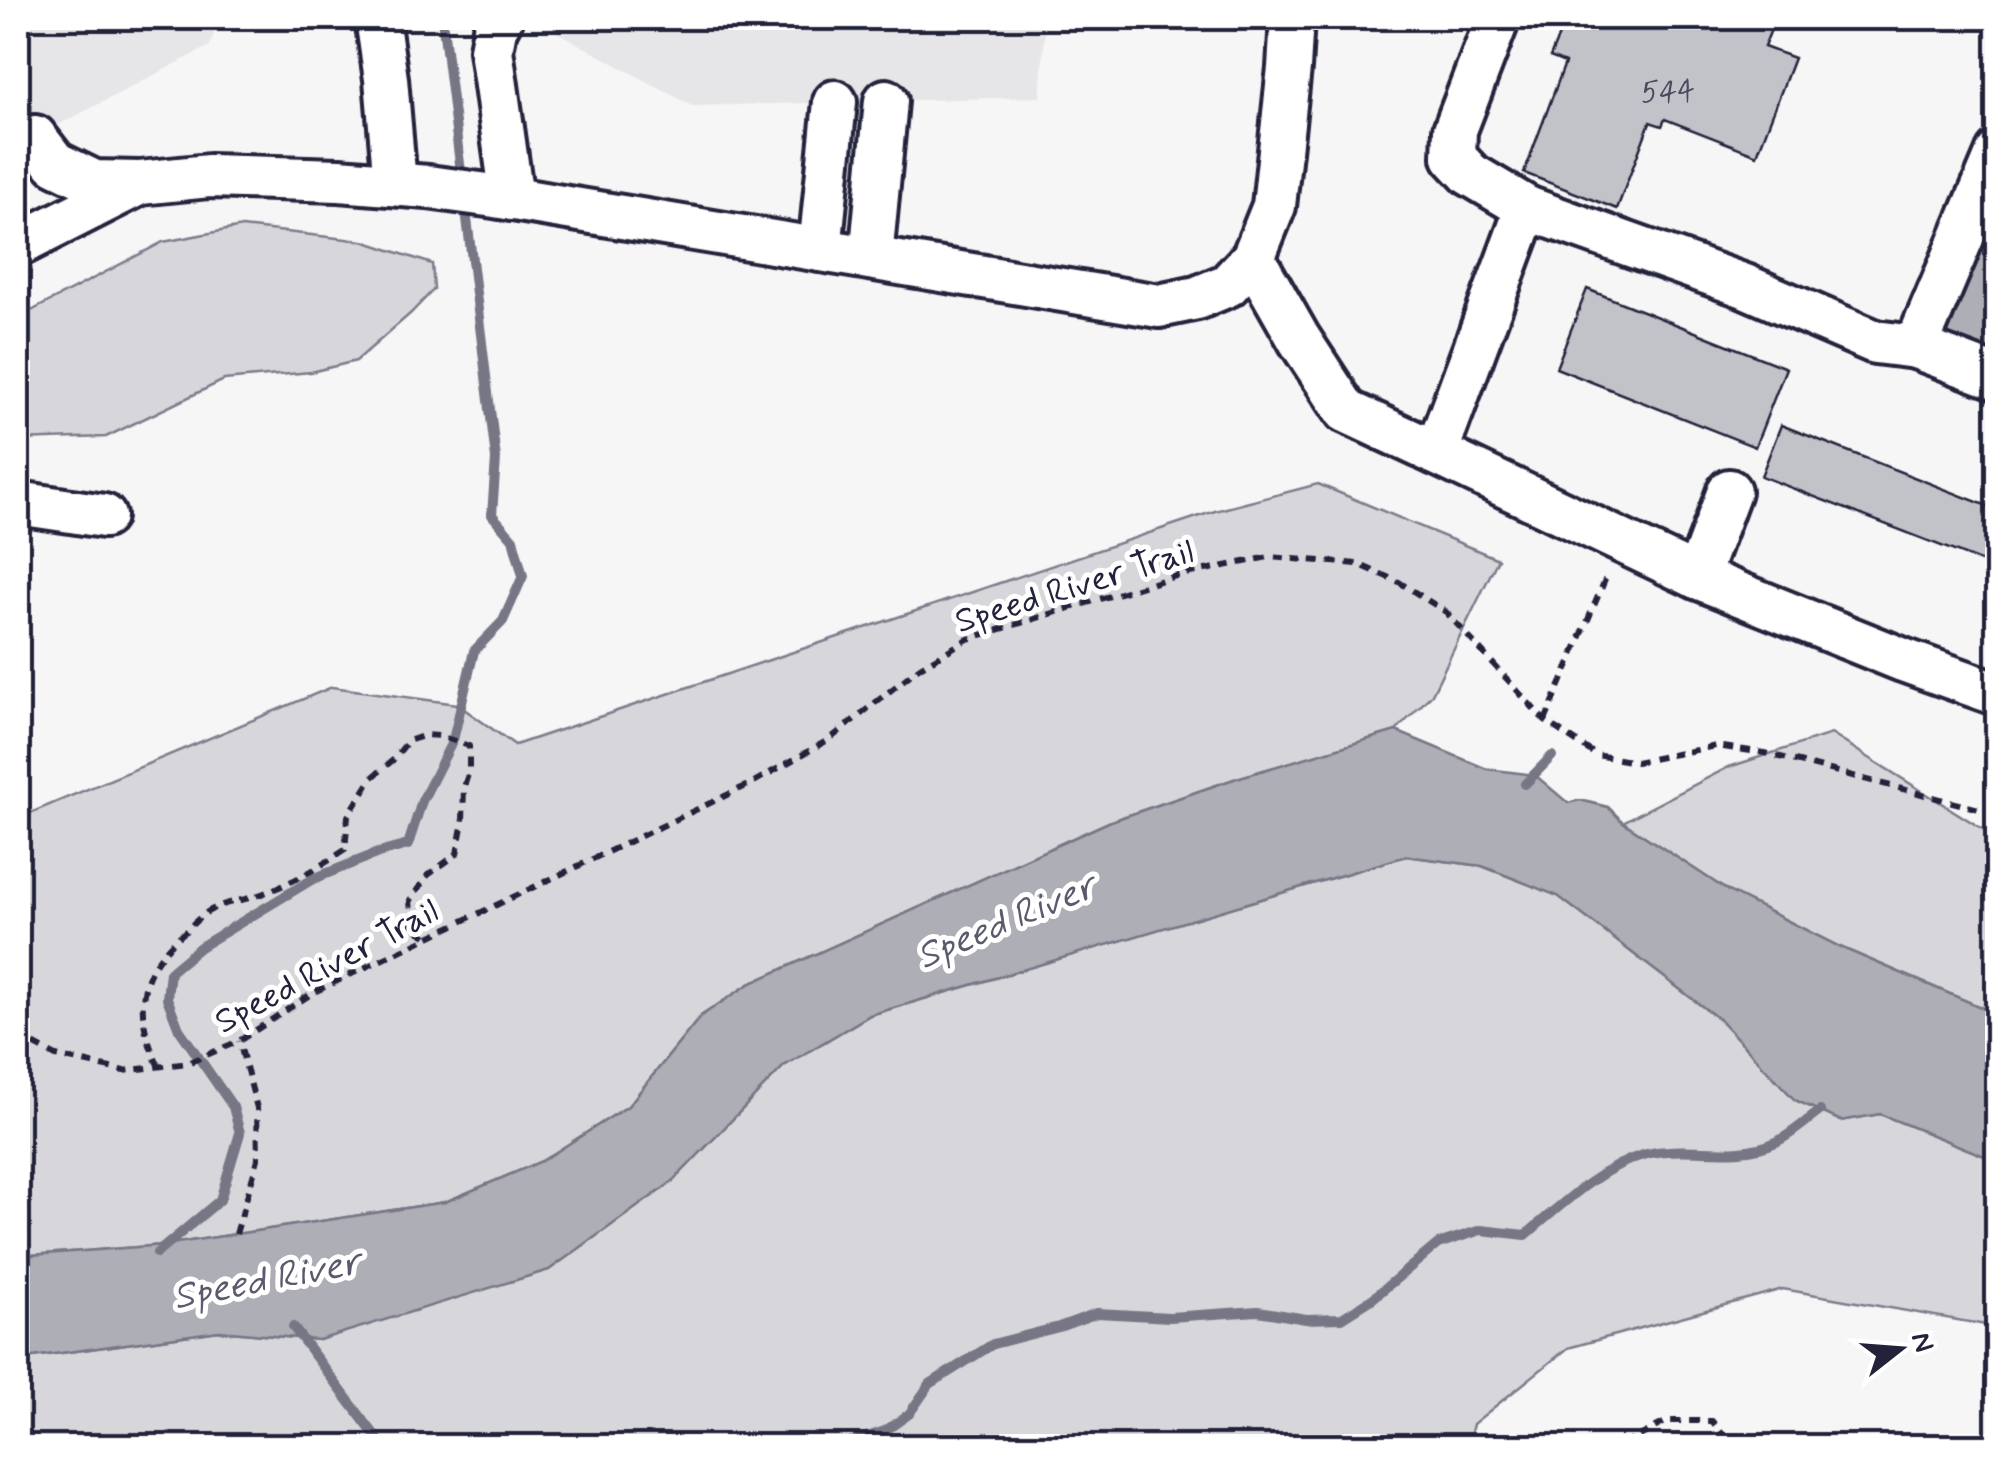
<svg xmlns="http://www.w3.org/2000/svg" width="2015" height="1464" font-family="Mynerve,sans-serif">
<rect width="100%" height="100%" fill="#f6f6f7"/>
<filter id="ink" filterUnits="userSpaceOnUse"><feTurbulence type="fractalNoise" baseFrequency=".01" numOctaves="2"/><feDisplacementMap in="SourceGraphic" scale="20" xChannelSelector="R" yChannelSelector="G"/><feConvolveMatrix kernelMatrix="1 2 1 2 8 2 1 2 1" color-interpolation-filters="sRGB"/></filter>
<g filter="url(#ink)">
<g fill="#e6e6e9">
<path d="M18 18H218V20L210 46 18 146Z"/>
<path d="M531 18H1046L1040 97 692 106Z"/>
</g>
<g fill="#d7d7db" stroke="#7c7c8b" stroke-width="2.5">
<path d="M242 227 363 241 432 264 434 289 411 313 356 361 311 372 224 380 106 437 18 440V318L163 242Z"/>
<path d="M1318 484 1498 559 1432 694 1396 731 1237 778 1111 821 749 984 701 1016 628 1106 542 1161 445 1202 164 1245 18 1256V818L332 687 457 704 515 745 1215 511Z"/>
<path d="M1831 734 1997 838V1014L1840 947 1728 891 1623 822 1729 767Z"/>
<path d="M1406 856 1482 866 1558 896 1720 1020 1795 1100 1841 1121 1880 1114 1997 1161V1327L1783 1289 1568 1348 1473 1424 1468 1446H18V1359L219 1331 320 1340 672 1182 784 1066 870 1015Z"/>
</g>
<g fill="#aeaeb7" stroke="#767685" stroke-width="2.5">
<path d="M1997 207V358L1946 338Z"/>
<path d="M1396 731 1487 769 1535 775 1568 803 1580 800 1608 807 1623 822 1728 891 1840 947 1997 1014V1161L1880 1114 1841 1121 1795 1100 1720 1020 1558 896 1482 866 1406 856 870 1015 784 1066 672 1182 549 1270 319 1340 219 1331 18 1359V1256L164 1245 445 1202 542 1161 628 1106 701 1016 749 984 1111 821 1237 778Z"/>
</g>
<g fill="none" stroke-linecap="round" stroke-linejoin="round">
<g stroke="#767685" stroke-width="10">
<path d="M442 18 462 180"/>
<path d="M1525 784 1552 756"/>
<path d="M157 1253 220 1200 240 1133 233 1107 179 1029 167 998 170 972 200 947 313 879 378 853 408 845 422 801 453 740 474 651 503 621 523 576 513 539 492 515 496 459 465 202"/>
<path d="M293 1327 383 1446"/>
<path d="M841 1446 885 1431 909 1414 930 1384 993 1344 1059 1327 1097 1313 1170 1317 1258 1311 1306 1319 1342 1318 1372 1299 1438 1244 1481 1230 1526 1235C1561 1205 1600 1167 1646 1154 1688 1144 1736 1161 1776 1142 1791 1135 1806 1121 1820 1111"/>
</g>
</g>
<g fill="#c2c2c9" stroke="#22223b" stroke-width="2.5">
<path d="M1566 18H1749L1772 27 1764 47 1794 58 1757 155 1665 119 1662 126 1650 122 1617 209 1524 173 1565 63 1550 57Z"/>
<path d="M1587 289 1786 368 1755 447 1556 368Z"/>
<path d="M1781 425 1998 510V568L1761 476Z"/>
</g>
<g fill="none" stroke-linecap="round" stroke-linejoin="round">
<defs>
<g id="minor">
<path d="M377 18 386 79 395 184"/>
<path d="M501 18 495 29 491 50 512 199"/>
<path d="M1292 18 1289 68 1274 206 1253 258 1299 339 1346 411 1436 453"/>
<path d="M1498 18 1455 130 1454 157 1470 174 1527 208"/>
<path d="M35 137 55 163 94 182 140 183"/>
<path d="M1998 152 1916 347 1875 342 1745 286 1527 208 1436 453 1697 577 1903 660 1998 694"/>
<path d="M18 245 140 183 209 176 339 180 428 187 495 196 1159 306 1197 298 1228 285 1253 258"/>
<path d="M820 250 835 102"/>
<path d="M871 258 886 101"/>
<path d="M1916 347 1998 378"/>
<path d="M18 503 104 516"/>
<path d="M1697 577 1729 491"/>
</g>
</defs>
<use href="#minor" stroke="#22223b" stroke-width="50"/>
<g stroke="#22223b" stroke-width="6" stroke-dasharray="10 8" stroke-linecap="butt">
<path d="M1545 721 1607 575"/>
<path d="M18 1036 56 1056 124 1071 188 1063 239 1041 314 992 752 783 830 739 920 667 968 639 1176 576 1269 557 1358 564 1399 582 1446 612 1545 721 1596 755 1636 762 1716 746 1765 753 1998 814"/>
<path d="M159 1067C132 1010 137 970 187 930 194 923 202 914 211 910 224 902 242 901 256 896 290 884 315 870 345 850L348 816 372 778 393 760 408 741 426 735 440 736 469 746V771L464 787 463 821 457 854 428 875 410 900 412 925 428 938"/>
<path d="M236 1234 258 1159 257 1108 239 1041"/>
<path d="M1625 1446V1444L1667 1421H1712L1732 1446"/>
</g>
<use href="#minor" stroke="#fff" stroke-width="42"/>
</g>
</g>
<g text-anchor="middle" stroke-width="10" stroke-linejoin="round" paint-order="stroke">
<g font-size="30" fill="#4a4a5e">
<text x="1668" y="101">544</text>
</g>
<g font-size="35" fill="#22223b" stroke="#fff">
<text transform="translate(1074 585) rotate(-17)" y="12">Speed River Trail</text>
<text transform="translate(326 965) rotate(-28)" y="12">Speed River Trail</text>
</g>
<g font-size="38" font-style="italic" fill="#5a5a6d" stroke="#fff">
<text transform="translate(1005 920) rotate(-23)" y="13">Speed River</text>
<text transform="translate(266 1278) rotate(-11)" y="13">Speed River</text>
</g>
</g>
<rect width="2015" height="1464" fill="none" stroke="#fff" stroke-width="60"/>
<rect x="30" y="30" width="1955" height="1404" fill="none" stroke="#22223b" stroke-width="4" filter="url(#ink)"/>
<g transform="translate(1900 1349) rotate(73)" stroke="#ffffff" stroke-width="8" paint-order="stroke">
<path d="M0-8L18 38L0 25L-18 38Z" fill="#22223b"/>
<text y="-15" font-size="28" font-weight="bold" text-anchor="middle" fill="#22223b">N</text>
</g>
</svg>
